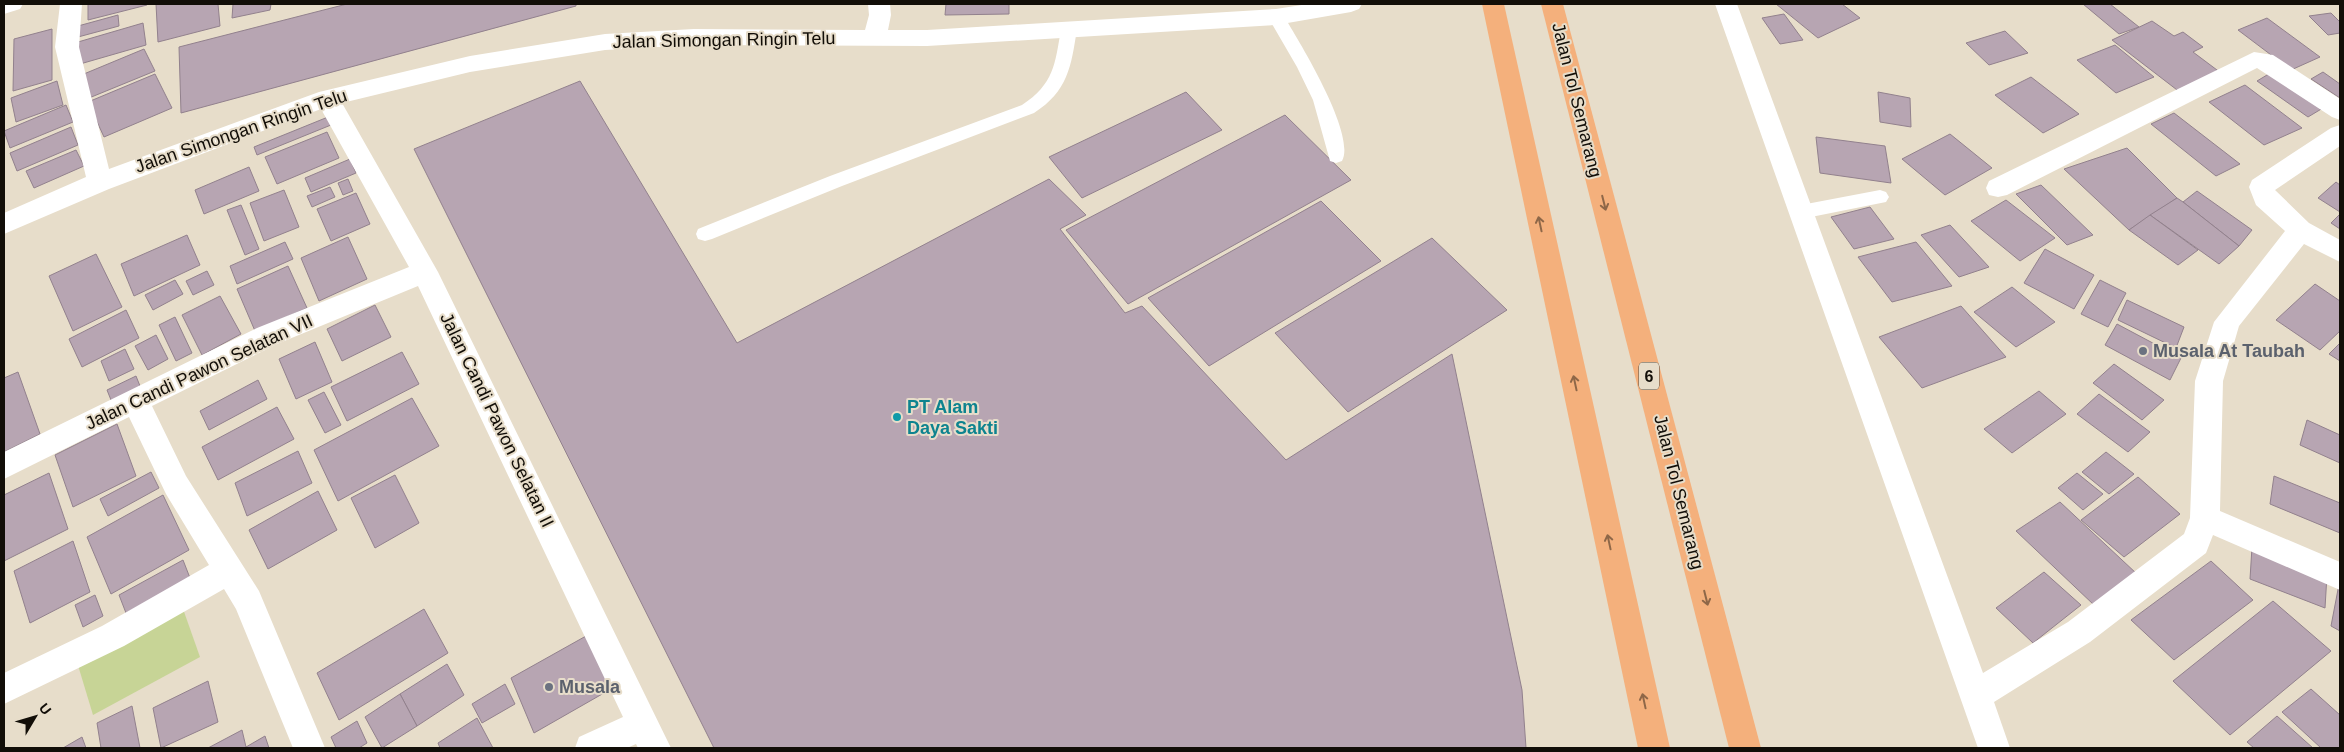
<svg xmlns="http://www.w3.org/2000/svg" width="2344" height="752" font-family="Arial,sans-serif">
<rect width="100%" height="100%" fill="#e7ddca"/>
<path fill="#c7d496" d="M182 606 200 657 93 715 77 662Z"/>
<g fill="#b7a5b2" stroke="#92818d">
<path d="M88 4H147V5L88 20Z"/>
<path d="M156 4H218L220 26 158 42Z"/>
<path d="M233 4H271L270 10 232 18Z"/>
<path d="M347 4H576V6L181 113 179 47Z"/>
<path d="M946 4H1009V14L945 15Z"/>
<path d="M1776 4H1842L1860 18 1818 38Z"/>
<path d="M2083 4H2110L2139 27 2119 34Z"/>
<path d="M2331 13 2340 22V33L2328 35 2309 16Z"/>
<path d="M1784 14 1803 40 1780 44 1762 18Z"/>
<path d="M118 15 119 26 78 37V26Z"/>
<path d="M2267 18 2320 57 2291 70 2238 30Z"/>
<path d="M2152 21 2174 36 2183 32 2203 47 2193 52 2221 73 2181 93 2112 40Z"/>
<path d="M143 23 146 45 80 64 78 42Z"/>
<path d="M52 29V80L13 91 14 39Z"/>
<path d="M2005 31 2028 53 1989 65 1966 43Z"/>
<path d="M2115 45 2154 77 2116 93 2077 60Z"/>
<path d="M144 49 155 71 89 98 79 76Z"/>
<path d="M2277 69 2328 105 2308 117 2257 81Z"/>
<path d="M2323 72 2340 84V98L2311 79Z"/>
<path d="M155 74 172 108 104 137 88 102Z"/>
<path d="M2031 77 2079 114 2043 133 1995 95Z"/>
<path d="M57 81 63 105 16 122 11 98Z"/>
<path d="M580 81 737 343 1049 179 1086 215 1060 229 1125 313 1142 306 1286 460 1452 354 1522 690 1526 748H714L414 149Z"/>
<path d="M2245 85 2302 128 2264 145 2209 102Z"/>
<path d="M1186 92 1222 130 1082 198 1049 157Z"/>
<path d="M1878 92 1910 98 1911 127 1880 122Z"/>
<path d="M66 105 73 122 10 148 4 131Z"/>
<path d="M2174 113 2240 164 2216 176 2151 124Z"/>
<path d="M1285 115 1351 180 1128 304 1066 230Z"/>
<path d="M328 117 331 125 257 155 254 147Z"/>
<path d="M71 127 78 145 17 171 10 153Z"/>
<path d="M327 132 339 158 277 184 265 157Z"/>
<path d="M1950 134 1992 168 1945 195 1902 159Z"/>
<path d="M1816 137 1885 146 1891 183 1820 173Z"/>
<path d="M2127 148 2177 198 2129 230 2064 169Z"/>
<path d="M76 150 84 166 34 188 26 171Z"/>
<path d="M350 159 356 173 311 192 305 178Z"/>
<path d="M249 167 259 191 204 214 195 190Z"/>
<path d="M348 179 353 191 343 195 338 183Z"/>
<path d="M2336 182 2340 185V212L2318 198Z"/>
<path d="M2041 185 2093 235 2067 245 2016 194Z"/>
<path d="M330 187 335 197 312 207 307 196Z"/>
<path d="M284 190 299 227 264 241 250 203Z"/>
<path d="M2197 191 2252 230 2239 246 2183 202Z"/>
<path d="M356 193 370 224 331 241 317 209Z"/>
<path d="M2177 198 2183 202 2239 246 2219 264 2150 215Z"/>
<path d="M2006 200 2055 238 2020 261 1971 221Z"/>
<path d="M1321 201 1381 261 1209 366 1148 298Z"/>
<path d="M241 205 259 249 245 255 227 210Z"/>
<path d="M1870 207 1894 239 1854 249 1831 217Z"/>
<path d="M2340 214V229L2331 223Z"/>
<path d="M2150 215 2198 250 2178 265 2129 230Z"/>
<path d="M1950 225 1989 267 1959 277 1921 235Z"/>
<path d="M187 235 200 265 134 296 121 264Z"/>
<path d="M348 237 367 279 319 301 301 258Z"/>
<path d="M1432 238 1507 310 1348 412 1275 333Z"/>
<path d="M285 242 293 259 237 284 230 266Z"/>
<path d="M1916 242 1952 286 1892 302 1858 257Z"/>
<path d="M2045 249 2094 275 2074 309 2024 283Z"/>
<path d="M96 254 122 307 73 331 49 276Z"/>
<path d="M288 266 307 308 255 331 237 289Z"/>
<path d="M207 271 214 285 193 295 186 281Z"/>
<path d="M175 280 183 294 153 310 145 295Z"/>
<path d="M2100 280 2126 293 2108 327 2081 314Z"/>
<path d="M2315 284 2340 301V331L2320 350 2276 320Z"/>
<path d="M2012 287 2055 322 2016 347 1974 312Z"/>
<path d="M220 296 241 334 202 355 182 315Z"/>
<path d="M2127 300 2184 327 2176 348 2118 320Z"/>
<path d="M375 305 391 337 342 361 327 329Z"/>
<path d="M1961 306 2006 357 1922 388 1879 337Z"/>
<path d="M126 310 139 338 82 367 69 339Z"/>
<path d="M175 317 192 353 176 361 159 325Z"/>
<path d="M2117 324 2181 358 2170 380 2105 345Z"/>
<path d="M156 335 168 359 148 370 135 346Z"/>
<path d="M315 342 332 382 296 399 279 359Z"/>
<path d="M2340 343V361L2329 354Z"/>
<path d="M125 349 134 369 109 381 101 361Z"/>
<path d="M402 352 419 384 347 421 331 387Z"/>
<path d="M2114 364 2164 400 2142 420 2093 383Z"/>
<path d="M18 372 40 434 4 452V378Z"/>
<path d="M136 376 142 391 113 405 107 390Z"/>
<path d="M258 380 267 399 209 430 200 411Z"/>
<path d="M2039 391 2066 414 2012 453 1984 429Z"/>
<path d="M324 392 341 425 325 433 308 400Z"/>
<path d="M2099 394 2150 432 2128 452 2077 414Z"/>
<path d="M412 398 439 446 338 501 314 450Z"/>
<path d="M277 407 294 439 218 480 202 447Z"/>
<path d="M2307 420 2340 435V463L2300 445Z"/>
<path d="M117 424 136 476 73 507 55 455Z"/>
<path d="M298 451 312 483 247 516 235 483Z"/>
<path d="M2106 452 2134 474 2109 494 2082 472Z"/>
<path d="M151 472 159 488 108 516 100 499Z"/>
<path d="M49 473 68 529 4 561V495Z"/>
<path d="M2077 473 2103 494 2083 510 2058 488Z"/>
<path d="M395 475 419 523 375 548 351 498Z"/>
<path d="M2274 476 2340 503V533L2270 504Z"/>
<path d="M2138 477 2180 514 2124 557 2081 520Z"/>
<path d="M318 491 337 530 268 569 249 530Z"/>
<path d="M163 495 189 550 111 594 87 537Z"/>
<path d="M2060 502 2137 574 2094 605 2016 531Z"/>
<path d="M73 541 90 592 30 623 14 571Z"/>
<path d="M2252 547 2327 575 2325 608 2250 579Z"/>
<path d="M183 560 190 578 126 613 119 595Z"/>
<path d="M2211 561 2253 600 2174 660 2131 620Z"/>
<path d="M2044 572 2081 605 2033 643 1996 608Z"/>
<path d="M2340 579V631L2331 626Z"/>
<path d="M95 595 103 616 83 627 75 605Z"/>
<path d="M2273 601 2331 651 2230 735 2173 681Z"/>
<path d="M424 609 448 653 339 720 317 673Z"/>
<path d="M586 636 611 689 534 733 511 678Z"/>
<path d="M447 664 464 695 417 726 400 694Z"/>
<path d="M208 681 218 722 161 748 153 708Z"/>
<path d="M505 684 515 704 482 723 472 704Z"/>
<path d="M2311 689 2340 715V748H2321L2282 712Z"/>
<path d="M400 694 417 726 382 748 365 717Z"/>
<path d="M132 706 140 748H101L97 723Z"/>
<path d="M2277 716 2313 748H2254L2247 742Z"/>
<path d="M477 718 493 748H440L438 743Z"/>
<path d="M357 721 367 743 359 748H336L331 737Z"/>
<path d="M242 730 246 747 265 736 269 748H208Z"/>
<path d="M82 737 86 748H63Z"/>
</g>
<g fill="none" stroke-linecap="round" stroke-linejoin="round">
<g fill="#fff" fill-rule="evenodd">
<path d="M1276 11 1282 13C1297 38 1357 134 1342 161L1336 163 1330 161 1313 100 1297 67 1268 17 1270 13Z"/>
<path d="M1069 23 1075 25 1077 29C1071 67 1068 91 1034 113L842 186 712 239 705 241 698 239 696 234 698 229 830 176 1022 105C1054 84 1055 64 1061 29L1063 25Z"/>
<path d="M1880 190 1886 192 1889 197 1886 202 1801 219 1795 217 1792 212 1795 207 1801 205Z"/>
</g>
<g fill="#fff" fill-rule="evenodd">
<path d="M4 4H23L20 9 4 14Z"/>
<path d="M60 4H82L79 47 109 169 319 92 470 56 605 34 694 29 865 30 869 15 868 4H890L891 15 888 30H927L1276 9 1308 4H1362L1359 9 1351 12 1276 25 927 46 694 45 605 50 470 72 342 103 438 272 671 748H638L636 744 627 748H575L579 737 623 717 418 286 277 344 152 406 186 476 259 591 325 748H293L236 609 224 589 124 646 4 704V673L102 626 209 565 166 494 129 417 4 479V452L257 328 409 267 321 109 109 189 4 234V213L86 177 55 47Z"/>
<path d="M1715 4H1737L1983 673 2068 622 2184 534 2190 518 2195 381 2214 322 2285 231 2256 205 2249 187 2252 180 2331 128 2340 125V146L2275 190 2309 223 2340 240V262L2304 244 2239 326 2223 381 2220 511 2340 562V590L2213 535 2206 553 2090 642 1994 702 2010 748H1978Z"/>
<path d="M2254 52 2273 55 2340 99V120L2332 117 2257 68 2007 195 1998 197 1989 195 1986 188 1989 181Z"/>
</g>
<g fill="#f4b07c" fill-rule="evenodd">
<path d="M1482 4H1504L1670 748H1638Z"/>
<path d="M1541 4H1563L1761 748H1729Z"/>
</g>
</g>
<defs><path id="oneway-shaft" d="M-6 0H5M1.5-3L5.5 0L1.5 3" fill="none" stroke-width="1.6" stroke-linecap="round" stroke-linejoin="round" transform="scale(1.25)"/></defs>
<g stroke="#8e6748">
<use href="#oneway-shaft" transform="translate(1604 203) rotate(76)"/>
<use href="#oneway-shaft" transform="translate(1540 224) rotate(-102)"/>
<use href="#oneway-shaft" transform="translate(1575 383) rotate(-102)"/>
<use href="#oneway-shaft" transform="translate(1609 542) rotate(-102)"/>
<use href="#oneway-shaft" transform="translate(1706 598) rotate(76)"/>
<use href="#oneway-shaft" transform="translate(1644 701) rotate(-102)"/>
</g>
<g fill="#6b7280" stroke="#e7ddca" stroke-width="2">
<circle cx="2143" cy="351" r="5"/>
<circle cx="549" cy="687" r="5"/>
</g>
<circle fill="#0f9aa8" stroke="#e7ddca" stroke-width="2" cx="897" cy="417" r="5"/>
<g text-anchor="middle" stroke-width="4" stroke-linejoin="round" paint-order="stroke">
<rect fill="#e7ddca" stroke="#524c42" stroke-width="1" x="1639" y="362.5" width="20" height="27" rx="4"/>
<g font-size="16" font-weight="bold" fill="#120e08">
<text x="1649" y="382">6</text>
</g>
<g font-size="18" fill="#120e08" stroke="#e7ddca">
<text transform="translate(724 40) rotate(-1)" y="6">Jalan Simongan Ringin Telu</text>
<text transform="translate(1577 100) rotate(76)" y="6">Jalan Tol Semarang</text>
<text transform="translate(241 131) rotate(-19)" y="6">Jalan Simongan Ringin Telu</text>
<text transform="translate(199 372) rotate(-25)" y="6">Jalan Candi Pawon Selatan VII</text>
<text transform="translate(497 420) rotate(64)" y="6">Jalan Candi Pawon Selatan II</text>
<text transform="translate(1679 492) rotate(76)" y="6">Jalan Tol Semarang</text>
</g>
<g font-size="18" font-weight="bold" fill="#5b616d" stroke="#e7ddca" text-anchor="start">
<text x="2153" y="357">Musala At Taubah</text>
<text x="559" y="693">Musala</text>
</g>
<g font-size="18" font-weight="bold" fill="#0d838f" stroke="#e7ddca" text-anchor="start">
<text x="907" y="413">PT Alam<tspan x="907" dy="21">Daya Sakti</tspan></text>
</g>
</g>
<rect width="2344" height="752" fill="none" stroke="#120e08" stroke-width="10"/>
<g transform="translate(35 717) rotate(52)" stroke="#e7ddca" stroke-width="4" paint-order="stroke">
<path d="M0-4L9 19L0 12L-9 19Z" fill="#120e08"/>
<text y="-8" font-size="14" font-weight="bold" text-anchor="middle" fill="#120e08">U</text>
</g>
</svg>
